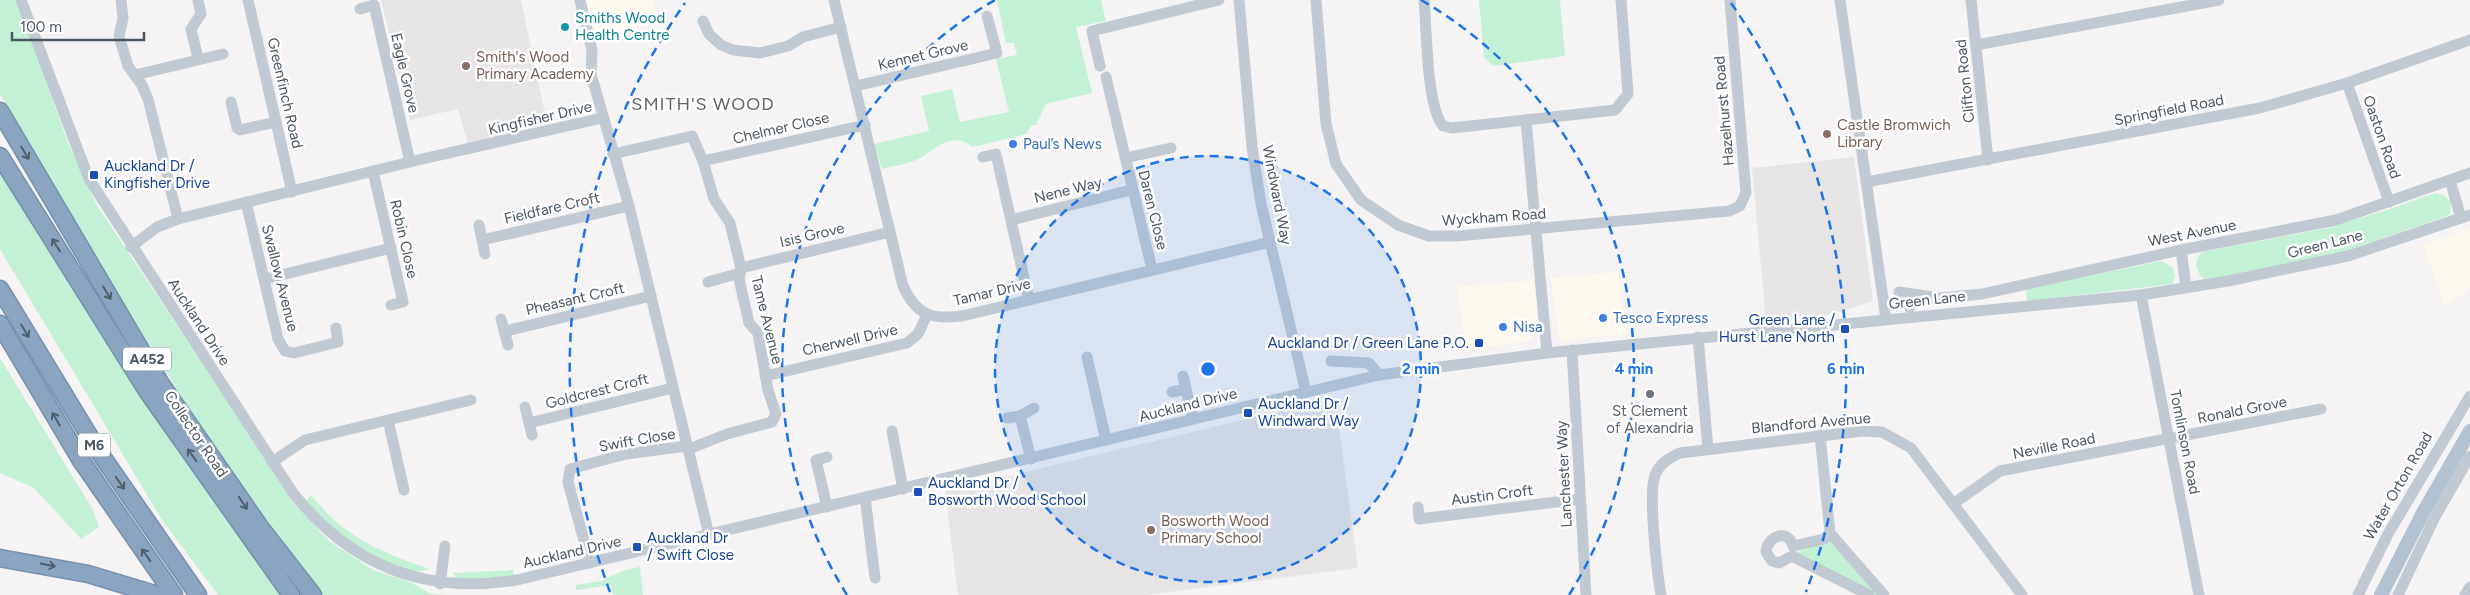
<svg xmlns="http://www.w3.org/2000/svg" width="2470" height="595" font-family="Figtree,sans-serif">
<rect width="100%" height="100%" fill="#f5f3f3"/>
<g fill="#fdf9ef">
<path d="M585 0H653L659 21 594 38Z"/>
<path d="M2470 229V288L2445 307 2423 245Z"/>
<path d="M1618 272 1627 334 1559 341 1551 278Z"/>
<path d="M1534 280 1538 328 1530 341 1466 350 1457 287Z"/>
</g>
<g fill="#e6e4e5">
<path d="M381 0H521L547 124 468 144 458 109 410 120Z"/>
<path d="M1854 157 1873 301 1834 314 1766 321 1752 168Z"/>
<path d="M1335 398 1358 568 1145 595H958L945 491Z"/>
</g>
<g fill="#c3f1d5">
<path d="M0 0H17L68 143 96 204 216 384 292 502 329 541 373 570 410 582 431 594 450 595H321L280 544 216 452 61 202 0 94Z"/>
<path d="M997 0H1101L1106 21 1076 27 1092 93 1046 104 1036 125H1032L1026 134 973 147C951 131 939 147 920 158 910 164 893 166 882 169L874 144 929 131 921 96 952 89 960 122 1009 112 996 59 1017 55 1014 43H1006Z"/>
<path d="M1479 0H1560L1565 56 1493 66 1484 57Z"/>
<path d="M0 172 46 247 248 550 282 595H218L162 520 0 249Z"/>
<path d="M2435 193 2445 196 2451 202 2450 215 2336 254 2204 280C2196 270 2193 262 2202 252L2328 228 2390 209Z"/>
<path d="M2162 261 2173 268 2175 276 2172 284 2027 301 2026 289Z"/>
<path d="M0 358 92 508 99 527 81 539 34 488 0 473Z"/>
<path d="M311 495C345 538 379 551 429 569 403 581 339 538 321 518 315 513 311 506 306 500Z"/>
<path d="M1830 542 1851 560 1880 595H1875L1799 556 1797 552 1819 544Z"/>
<path d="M640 567 643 595H613L611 585 576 590V585L601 581 625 570Z"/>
<path d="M513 570 514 576 459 580 452 573Z"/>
</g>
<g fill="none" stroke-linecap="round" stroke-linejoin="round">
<defs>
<g id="highway">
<path d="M0 111 161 384 260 527 313 595"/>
<path d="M0 156 147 391 291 595"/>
<path d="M0 289 99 452 198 595"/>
<path d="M0 324 80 459 174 595"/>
<path d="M0 558 88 574 158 595"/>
</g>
</defs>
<use href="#highway" stroke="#7690ad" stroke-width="19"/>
<g stroke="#c1cad2" stroke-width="11">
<path d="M21 0 89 179 293 493C350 565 425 595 517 580L1379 375 1547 353 2141 295 2228 281 2348 256 2470 215"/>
<path d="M121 0 123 18 119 36 128 66 142 85 148 99 178 219"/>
<path d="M198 0 201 14 191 29 198 59"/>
<path d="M248 0 292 192"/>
<path d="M580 0 592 50 591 74 629 206 709 535"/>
<path d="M834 0 903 286C916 315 932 320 962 316L1270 242"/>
<path d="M1239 0 1252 147 1261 204 1306 392"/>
<path d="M1316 0 1326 124 1336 164 1361 200 1398 225 1429 236H1457L1729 211 1740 206 1746 193 1730 0"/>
<path d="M1424 0C1427 29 1426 105 1443 126L1452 128 1526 120"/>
<path d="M1840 0 1886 319"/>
<path d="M1971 0 1988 160"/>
<path d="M360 9 374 5 410 162"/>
<path d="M703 21 709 34 721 45 733 50 760 53 788 46 803 37 841 27"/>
<path d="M1976 45 2219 0"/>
<path d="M1100 66 1092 31 1219 0"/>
<path d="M135 75 223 54"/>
<path d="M1106 77 1152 269"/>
<path d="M2347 83 2389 202"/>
<path d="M856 86 997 53 987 16"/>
<path d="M231 102 237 128 240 130 276 122"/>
<path d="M613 154 692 136 703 161 714 199 730 223 741 268 739 279 749 323 758 333 768 390 776 414 772 422 727 434 689 449"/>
<path d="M983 157 996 154 1029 300"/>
<path d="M1125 158 1171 148"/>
<path d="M703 161 865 125"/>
<path d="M373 171 403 302 391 305"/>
<path d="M2450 180 2461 218"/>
<path d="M1866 182 2260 108 2347 83 2470 40"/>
<path d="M246 202 278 339 285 351 294 353 338 342 336 328"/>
<path d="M1011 220 1131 190"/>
<path d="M479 225 485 254"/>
<path d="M482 240 629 206"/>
<path d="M131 247 157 227 178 219 418 160 602 118"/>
<path d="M2181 250 2186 287"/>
<path d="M741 268 890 232"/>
<path d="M265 279 391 248"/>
<path d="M708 282 740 273"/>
<path d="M1899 292 1940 298 1982 294 2181 250 2336 220 2470 173"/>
<path d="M2141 295 2199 595"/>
<path d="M1910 308 1914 295"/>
<path d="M501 319 508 345"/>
<path d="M506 331 651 296"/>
<path d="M1698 337 1708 449"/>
<path d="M1572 350 1586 595"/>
<path d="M1547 353 1526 120 1615 110 1628 94 1621 0"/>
<path d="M1087 357 1106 440"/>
<path d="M1331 361 1369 363 1379 375"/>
<path d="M765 376 907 343 918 334 927 315"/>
<path d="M1183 376 1193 418"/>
<path d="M1172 392 1186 389"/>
<path d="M525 407 532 435"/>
<path d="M1020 416 1031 459"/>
<path d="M1007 418 1020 416 1034 408"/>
<path d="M388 420 404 490"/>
<path d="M529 423 673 388"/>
<path d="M892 431 903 489"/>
<path d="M1820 435 1830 533 1884 595"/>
<path d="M272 462 305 440 471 400"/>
<path d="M865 497 875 578"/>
<path d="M1953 504 2000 471 2321 409"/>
<path d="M827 507 816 460 827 457"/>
<path d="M1418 507 1419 519 1580 499"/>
<path d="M1830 533 1824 539 1793 546C1788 528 1767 536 1766 552L1772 561 1779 563 1792 556 1869 595"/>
<path d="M590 563 568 482 570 469 626 454 687 446"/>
<path d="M440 584 445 546"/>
<path d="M1661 595C1657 572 1648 494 1655 475 1660 463 1669 458 1680 453L1862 431 1882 432 1911 448 2022 595"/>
<path d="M2358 595 2388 534 2470 396"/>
<path d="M2398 595 2435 517 2470 456"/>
<path d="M2465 595 2470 587"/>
</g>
<path stroke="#b3c2d1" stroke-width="14" d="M2381 595 2424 511 2470 431"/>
<use href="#highway" stroke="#8ba5c1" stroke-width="16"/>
</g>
<defs><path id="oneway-shaft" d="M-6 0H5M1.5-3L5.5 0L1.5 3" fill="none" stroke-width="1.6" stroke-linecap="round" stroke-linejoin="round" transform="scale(1.25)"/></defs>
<g stroke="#505e6b">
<use href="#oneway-shaft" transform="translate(25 153) rotate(59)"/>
<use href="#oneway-shaft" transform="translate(56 245) rotate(-122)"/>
<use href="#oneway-shaft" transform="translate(107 293) rotate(59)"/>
<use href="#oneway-shaft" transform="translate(25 331) rotate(59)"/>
<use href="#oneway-shaft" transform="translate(56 419) rotate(-120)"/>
<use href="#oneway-shaft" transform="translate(192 455) rotate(-125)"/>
<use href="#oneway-shaft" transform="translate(120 483) rotate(55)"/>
<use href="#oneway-shaft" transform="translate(243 503) rotate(56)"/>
<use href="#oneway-shaft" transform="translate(146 555) rotate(-125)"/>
<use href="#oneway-shaft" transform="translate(48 565) rotate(11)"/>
</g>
<circle cx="1208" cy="369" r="213" fill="#1a73e8" fill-opacity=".12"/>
<g fill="none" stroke="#1a73e8" stroke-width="2.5" stroke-dasharray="9 6">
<circle cx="1208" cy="369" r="213"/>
<path d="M847 595A426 426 0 0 1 995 0M1421 0A426 426 0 0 1 1569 595"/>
<path d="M610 592A638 638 0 0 1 685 3M1731 3A638 638 0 0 1 1806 592"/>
</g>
<circle fill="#0f9aa8" stroke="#fff" stroke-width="2" cx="565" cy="27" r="5"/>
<g fill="#8d6e63" stroke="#fff" stroke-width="2">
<circle cx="466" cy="66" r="5"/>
<circle cx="1827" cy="134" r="5"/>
<circle cx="1151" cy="530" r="5"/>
</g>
<g fill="#3f7fe0" stroke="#fff" stroke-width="2">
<circle cx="1013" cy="144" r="5"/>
<circle cx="1603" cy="318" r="5"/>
<circle cx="1503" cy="327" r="5"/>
</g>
<g fill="#1a4fb4" stroke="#fff" stroke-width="2">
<rect x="89" y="170" width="10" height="10" rx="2.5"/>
<rect x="1840" y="324" width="10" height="10" rx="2.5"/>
<rect x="1474" y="338" width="10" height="10" rx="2.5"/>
<rect x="1243" y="408" width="10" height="10" rx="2.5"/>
<rect x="913" y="487" width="10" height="10" rx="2.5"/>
<rect x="632" y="542" width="10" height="10" rx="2.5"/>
</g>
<circle fill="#6b7280" stroke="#fff" stroke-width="2" cx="1650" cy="394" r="5"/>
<g text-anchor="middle" stroke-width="5" stroke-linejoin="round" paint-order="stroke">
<g fill="#fff" stroke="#808990" stroke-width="1">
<rect x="123" y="347.5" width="48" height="23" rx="4"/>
<rect x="78" y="433.5" width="32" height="23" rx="4"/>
</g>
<g font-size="14" font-weight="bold" fill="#4a5661">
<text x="147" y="364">A452</text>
<text x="94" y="450">M6</text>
</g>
<g font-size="15" fill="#0d838f" stroke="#fff" text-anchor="start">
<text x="575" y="23">Smiths Wood<tspan x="575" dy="17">Health Centre</tspan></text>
</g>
<g font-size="15" fill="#4a5661" stroke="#fff">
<text transform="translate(923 55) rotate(-13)" y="5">Kennet Grove</text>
<text transform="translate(405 73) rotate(77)" y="5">Eagle Grove</text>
<text transform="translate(1965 81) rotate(-96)" y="5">Clifton Road</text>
<text transform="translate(285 93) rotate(77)" y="5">Greenfinch Road</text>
<text transform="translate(2169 110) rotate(-11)" y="5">Springfield Road</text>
<text transform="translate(1724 111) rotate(-95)" y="5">Hazelhurst Road</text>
<text transform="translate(540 118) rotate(-13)" y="5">Kingfisher Drive</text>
<text transform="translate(781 128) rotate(-13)" y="5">Chelmer Close</text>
<text transform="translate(2382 137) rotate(71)" y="5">Oaston Road</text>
<text transform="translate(1068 190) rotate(-14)" y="5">Nene Way</text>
<text transform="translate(1277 195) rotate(79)" y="5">Windward Way</text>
<text transform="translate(552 208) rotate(-13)" y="5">Fieldfare Croft</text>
<text transform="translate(1153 210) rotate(76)" y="5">Daren Close</text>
<text transform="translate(1494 217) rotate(-4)" y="5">Wyckham Road</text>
<text transform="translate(2192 233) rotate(-11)" y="5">West Avenue</text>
<text transform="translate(812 235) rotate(-13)" y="5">Isis Grove</text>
<text transform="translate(404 239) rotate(77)" y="5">Robin Close</text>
<text transform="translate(2325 244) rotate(-14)" y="5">Green Lane</text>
<text transform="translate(280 278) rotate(76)" y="5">Swallow Avenue</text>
<text transform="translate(992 292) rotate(-13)" y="5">Tamar Drive</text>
<text transform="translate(575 299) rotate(-13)" y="5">Pheasant Croft</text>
<text transform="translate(1927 300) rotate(-6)" y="5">Green Lane</text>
<text transform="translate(767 320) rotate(76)" y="5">Tame Avenue</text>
<text transform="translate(199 322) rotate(57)" y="5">Auckland Drive</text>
<text transform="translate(850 340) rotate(-13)" y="5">Cherwell Drive</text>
<text transform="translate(597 391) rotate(-14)" y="5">Goldcrest Croft</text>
<text transform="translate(1188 405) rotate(-14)" y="5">Auckland Drive</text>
<text transform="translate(2242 410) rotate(-11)" y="5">Ronald Grove</text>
<text transform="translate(1811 423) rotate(-5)" y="5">Blandford Avenue</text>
<text transform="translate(196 434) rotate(56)" y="5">Collector Road</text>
<text transform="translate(637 440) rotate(-10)" y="5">Swift Close</text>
<text transform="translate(2185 442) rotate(79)" y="5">Tomlinson Road</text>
<text transform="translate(2054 446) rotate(-11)" y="5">Neville Road</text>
<text transform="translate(1564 474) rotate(-93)" y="5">Lanchester Way</text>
<text transform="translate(2398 486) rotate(-60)" y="5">Water Orton Road</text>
<text transform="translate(1492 495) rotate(-7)" y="5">Austin Croft</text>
<text transform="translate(572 552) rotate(-13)" y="5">Auckland Drive</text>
</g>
<g font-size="15" fill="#785e54" stroke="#fff" text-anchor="start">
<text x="476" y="62">Smith's Wood<tspan x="476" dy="17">Primary Academy</tspan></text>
<text x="1837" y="130">Castle Bromwich<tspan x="1837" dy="17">Library</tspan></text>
<text x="1161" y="526">Bosworth Wood<tspan x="1161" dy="17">Primary School</tspan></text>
</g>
<g font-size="15" fill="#366cbe" stroke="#fff" text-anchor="start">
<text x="1023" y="149">Paul’s News</text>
<text x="1613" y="323">Tesco Express</text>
<text x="1513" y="332">Nisa</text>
</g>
<g font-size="15" fill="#164399" stroke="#fff" text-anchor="start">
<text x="104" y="171">Auckland Dr /<tspan x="104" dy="17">Kingfisher Drive</tspan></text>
<text x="1835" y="325" text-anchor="end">Green Lane /<tspan x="1835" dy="17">Hurst Lane North</tspan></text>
<text x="1469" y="348" text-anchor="end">Auckland Dr / Green Lane P.O.</text>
<text x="1258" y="409">Auckland Dr /<tspan x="1258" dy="17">Windward Way</tspan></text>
<text x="928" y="488">Auckland Dr /<tspan x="928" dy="17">Bosworth Wood School</tspan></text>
<text x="647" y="543">Auckland Dr<tspan x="647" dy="17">/ Swift Close</tspan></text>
</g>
<g font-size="15" fill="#5b616d" stroke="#fff">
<text x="1650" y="416">St Clement<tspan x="1650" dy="17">of Alexandria</tspan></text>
</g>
<g font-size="18" letter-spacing="1" fill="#5f6368" stroke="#fff">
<text x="703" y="110">SMITH'S WOOD</text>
</g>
</g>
<circle cx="1208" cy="369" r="8" fill="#1a73e8" stroke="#fff" stroke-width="2.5"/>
<g font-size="15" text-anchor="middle" font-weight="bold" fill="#1a73e8" stroke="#fff" stroke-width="5" stroke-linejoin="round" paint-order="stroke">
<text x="1421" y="374">2 min</text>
<text x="1634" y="374">4 min</text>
<text x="1846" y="374">6 min</text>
</g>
<path d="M12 32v8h132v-8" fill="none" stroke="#4a5661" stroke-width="2.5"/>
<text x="20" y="32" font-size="15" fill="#4a5661" stroke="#ffffff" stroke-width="4" paint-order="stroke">100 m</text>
</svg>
